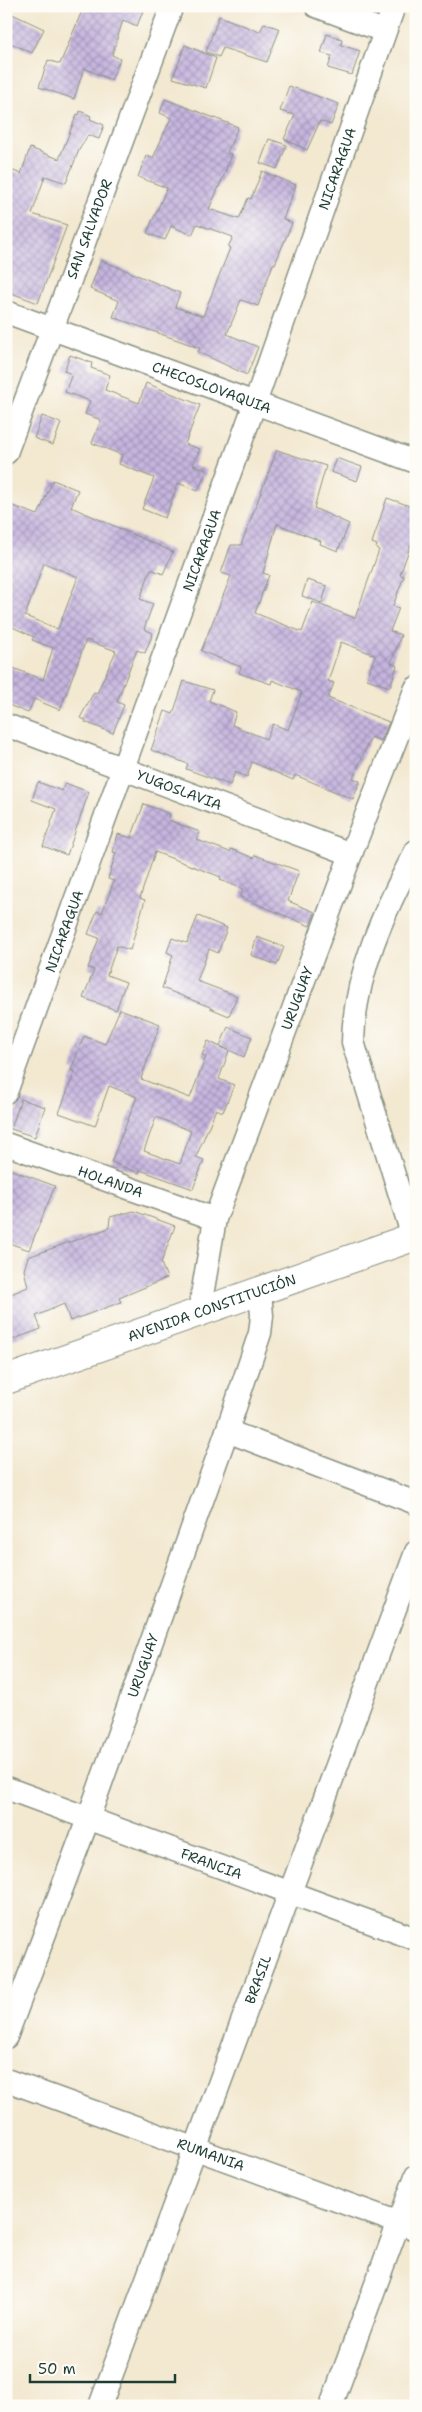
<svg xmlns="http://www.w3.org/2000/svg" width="422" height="2412" font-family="'Shantell Sans',sans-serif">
<defs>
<pattern id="building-cross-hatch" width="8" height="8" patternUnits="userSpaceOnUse" patternTransform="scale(1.25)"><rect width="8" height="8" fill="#c6b5df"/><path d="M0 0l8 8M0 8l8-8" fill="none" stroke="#a094b6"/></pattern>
</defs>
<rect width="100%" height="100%" fill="#fdfcf7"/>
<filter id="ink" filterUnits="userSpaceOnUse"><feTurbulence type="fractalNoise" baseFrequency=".02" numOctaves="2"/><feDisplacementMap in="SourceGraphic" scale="10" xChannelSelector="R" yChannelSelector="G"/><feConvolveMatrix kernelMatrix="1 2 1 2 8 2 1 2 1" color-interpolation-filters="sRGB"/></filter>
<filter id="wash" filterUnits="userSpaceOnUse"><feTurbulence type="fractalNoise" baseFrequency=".0096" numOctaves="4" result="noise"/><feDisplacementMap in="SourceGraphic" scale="20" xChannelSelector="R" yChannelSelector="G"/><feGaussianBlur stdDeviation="1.12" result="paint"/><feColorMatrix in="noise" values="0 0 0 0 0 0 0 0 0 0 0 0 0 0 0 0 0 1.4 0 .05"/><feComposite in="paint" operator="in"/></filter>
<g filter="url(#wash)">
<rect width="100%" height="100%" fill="#f3e8d0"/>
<g id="blocks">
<g fill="url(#building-cross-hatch)" fill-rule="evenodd">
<path d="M84 6H145L137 26 123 20 112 55 120 59 111 80 84 68 74 99 39 87 48 60 60 64Z"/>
<path d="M6 11 44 29 32 53 6 41Z"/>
<path d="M219 16 260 32 264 23 280 29 267 62 223 48 219 57 206 52Z"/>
<path d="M327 34 342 39 341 45 360 51 352 75 328 68 332 56 321 53Z"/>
<path d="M185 45 216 58 206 88 173 78Z"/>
<path d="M289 86 339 104 331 125 320 121 307 150 284 139 295 115 280 111Z"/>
<path d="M165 99 238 127 227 153 231 154 225 173 209 209 239 219 248 198 251 199 262 171 296 185 283 219 292 223 275 264H273L258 306 241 300 227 334 258 347 247 375 198 352 200 348 113 317 119 301 90 289 101 260 180 293 175 307 203 316 230 248 228 247 233 237 197 224 192 235 171 226 165 240 147 233 167 188 138 177 146 156 153 158 171 118 160 113Z"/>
<path d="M80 111 91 116 90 119 104 125 99 139 88 135 79 150 66 183 45 176 32 214 67 225 38 303 6 291V168L21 174 30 148 59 159 77 114 79 115Z"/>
<path d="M269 139 287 145 277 169 260 163Z"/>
<path d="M70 355 92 363 91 368 110 375 105 390 139 403 146 383 200 405 185 444 200 449 193 465 207 470 198 491 178 483 165 518 142 509 154 478 119 464 122 455 92 443 101 420 85 414 90 401 65 392 72 374 64 371Z"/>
<path d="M42 416 61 423 53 445 34 438Z"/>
<path d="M277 450 326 466 314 508 349 524 338 551 320 544 321 541 277 524 263 573 269 575 255 613 302 632 313 602 355 618 379 550 376 548 377 545 372 543 387 498 416 508V530L400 575 404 576 393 606 399 608 390 631 401 635 391 663 397 666 390 687 367 679 375 655 341 642 328 681 334 683 328 698 389 722 381 741 371 737 353 778 360 781 353 799 295 775 293 780 252 762 247 777 235 772 230 785 186 769 188 764 151 750 165 711 173 714 184 681 213 690 209 701 236 712 232 725 266 739 273 724 288 730 302 692 272 680 271 684 239 673 241 667 201 651 231 576 221 573 231 545H241Z"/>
<path d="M336 458 362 467 357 481 331 472Z"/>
<path d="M53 480 78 490 71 507 173 552 163 574 151 569 140 599 153 604 144 629 153 633 145 653 137 650 130 667 117 702 124 705 113 733 85 722 86 720 80 718 94 692 97 693 116 651 86 640 60 710 34 699 28 713 6 704V665L43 680 53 648 32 640 34 637 6 624V514L10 505 38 515ZM44 563 78 577 58 629 25 616Z"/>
<path d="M307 580 327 586 322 603 302 596Z"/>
<path d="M38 782 62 791 65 783 89 792 67 855 43 846 56 809 32 800Z"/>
<path d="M144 804 170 814 168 820 200 832 197 840 230 852 231 849 254 858 255 855 299 871 288 901 315 912 310 926 240 897 243 889 220 880 221 877 155 852 140 898 145 900 130 950 117 946 107 975 126 982 116 1010 83 998 94 970 88 968 99 938 88 934 97 911 102 913 114 881 108 879 116 853 113 852 118 834 131 838Z"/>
<path d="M198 916 227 928 218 953 209 949 197 981 237 996 229 1016 210 1008V1007L162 988 173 955 167 952 172 938 187 943Z"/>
<path d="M257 937 284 947 277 965 251 955Z"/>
<path d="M120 1009 160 1024 141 1079 190 1098 206 1057 202 1055 208 1041 229 1051 219 1079 234 1085 223 1112 216 1109 196 1157 204 1160 193 1189 140 1170 139 1173 111 1162 137 1097 109 1086 95 1126 59 1113 75 1071 71 1070 84 1036 105 1044ZM156 1117 191 1131 180 1164 144 1151Z"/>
<path d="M228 1027 252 1037 244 1057 220 1046Z"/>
<path d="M21 1099 45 1107 35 1137 11 1129Z"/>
<path d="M6 1168 55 1186 29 1250 6 1242Z"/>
<path d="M134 1211 175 1226 161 1263 167 1278 119 1298 121 1302 70 1321 64 1304 36 1316 41 1329 6 1342V1296L28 1287 24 1270 28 1257 109 1228 110 1217Z"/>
</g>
</g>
</g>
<g filter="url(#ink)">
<use href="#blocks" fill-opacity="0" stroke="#899282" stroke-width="1"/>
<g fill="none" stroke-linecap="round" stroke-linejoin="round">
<defs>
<g id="street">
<path d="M316 6 384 31"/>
<path id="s1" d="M6 312 416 462"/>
<path id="s2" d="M6 453 172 6"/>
<path id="s3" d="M6 725 351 854"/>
<path id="s4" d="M6 1092 255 403 394 6"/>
<path id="s5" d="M6 1144 215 1219"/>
<path d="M413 1237 353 1042C354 975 385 909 416 851"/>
<path id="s6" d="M199 1313 215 1219 351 854 416 688"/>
<path d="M227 1431 416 1503"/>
<path id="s7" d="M6 1788 416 1939"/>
<path id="s8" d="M6 2037 88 1819 227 1431 260 1333 262 1316 260 1291"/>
<path id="s9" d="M6 2080 416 2229"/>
<path id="s10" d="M100 2406 416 1552"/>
<path d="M331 2406 416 2176"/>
</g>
<g id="secondary">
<path id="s11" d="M6 1380 416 1236"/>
</g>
</defs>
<use href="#street" stroke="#899282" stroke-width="25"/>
<use href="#secondary" stroke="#899282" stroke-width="30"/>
<use href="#street" stroke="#fff" stroke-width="22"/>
<use href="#secondary" stroke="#fff" stroke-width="28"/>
</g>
</g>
<g text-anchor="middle" stroke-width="5" stroke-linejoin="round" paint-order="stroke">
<g font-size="14" fill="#1f3d34" stroke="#fdfcf7">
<text dy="5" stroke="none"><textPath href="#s4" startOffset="981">NICARAGUA</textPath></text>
<text dy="5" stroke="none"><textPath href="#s2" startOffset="239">SAN SALVADOR</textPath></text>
<text dy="5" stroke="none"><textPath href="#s1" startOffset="219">CHECOSLOVAQUIA</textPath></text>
<text dy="5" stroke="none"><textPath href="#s4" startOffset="576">NICARAGUA</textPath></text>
<text dy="5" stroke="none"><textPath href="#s3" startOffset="185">YUGOSLAVIA</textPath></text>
<text dy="5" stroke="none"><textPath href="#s4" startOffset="171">NICARAGUA</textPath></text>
<text dy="5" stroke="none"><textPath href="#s6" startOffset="331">URUGUAY</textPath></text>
<text dy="5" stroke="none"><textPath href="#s5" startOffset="111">HOLANDA</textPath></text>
<text dy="5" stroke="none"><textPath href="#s11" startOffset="218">AVENIDA CONSTITUCIÓN</textPath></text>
<text dy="5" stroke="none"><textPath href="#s8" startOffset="396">URUGUAY</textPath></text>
<text dy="5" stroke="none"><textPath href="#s7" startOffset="219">FRANCIA</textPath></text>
<text dy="5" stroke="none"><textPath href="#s10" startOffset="455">BRASIL</textPath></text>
<text dy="5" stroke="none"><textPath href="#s9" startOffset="218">RUMANIA</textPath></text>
</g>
</g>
<rect width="422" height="2412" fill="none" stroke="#fdfcf7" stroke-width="25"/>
<path d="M30 2374v8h145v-8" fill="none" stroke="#1f3d34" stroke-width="2.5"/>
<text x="38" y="2374" font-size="15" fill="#1f3d34" stroke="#fdfcf7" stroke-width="4" paint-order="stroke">50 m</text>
</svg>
